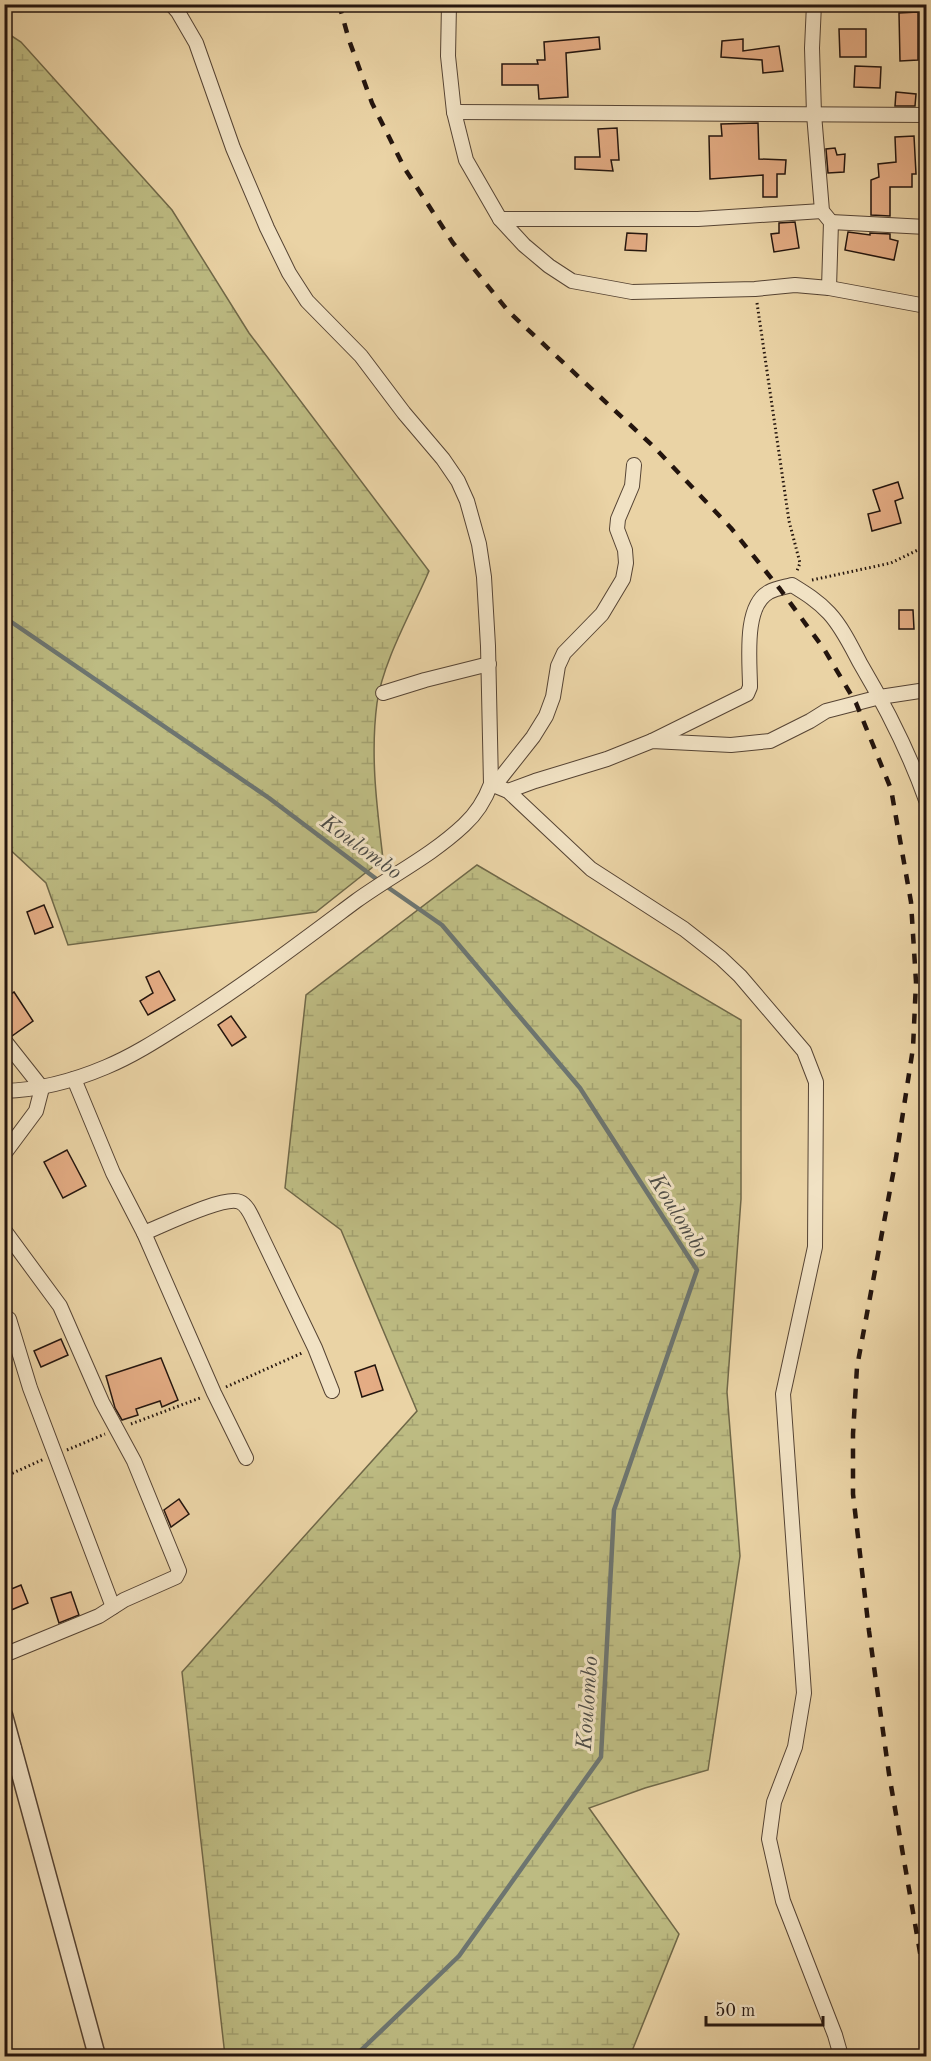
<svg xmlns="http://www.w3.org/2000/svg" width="931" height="2061" font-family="'Old Standard TT',serif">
<defs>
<pattern id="wetland-marsh" width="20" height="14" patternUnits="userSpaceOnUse" patternTransform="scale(1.5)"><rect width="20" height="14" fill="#bdbb82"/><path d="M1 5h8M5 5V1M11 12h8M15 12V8" fill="none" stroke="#a2a06f"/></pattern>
</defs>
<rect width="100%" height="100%" fill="#ead3a5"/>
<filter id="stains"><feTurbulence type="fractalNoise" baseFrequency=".00333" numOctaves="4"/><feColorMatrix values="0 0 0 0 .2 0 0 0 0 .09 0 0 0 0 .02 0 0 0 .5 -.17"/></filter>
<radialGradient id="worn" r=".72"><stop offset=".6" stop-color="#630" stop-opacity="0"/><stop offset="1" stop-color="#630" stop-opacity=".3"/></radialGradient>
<g fill="url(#wetland-marsh)" stroke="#706848" stroke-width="1.5">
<path d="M4 31 21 42 172 210 249 333 429 571C412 611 383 661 377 703 370 756 377 807 383 859L316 912 68 945 46 883 5 845Z"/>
<path d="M477 865 741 1020V1199L727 1392 740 1556 708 1770 645 1788 589 1808 679 1934 630 2056H225L182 1672 417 1411 341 1230 285 1188 306 995Z"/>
</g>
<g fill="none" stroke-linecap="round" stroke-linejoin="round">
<path stroke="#6d7570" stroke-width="4.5" d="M4 617 269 798 383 884 442 925 580 1088 697 1270 614 1510 601 1757 459 1956 355 2056"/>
</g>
<g fill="#e4ac84" stroke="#24150e" stroke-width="1.5">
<path d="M918 12V60L900 61 899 13Z"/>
<path d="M839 29H866V57H840Z"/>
<path d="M599 37 600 49 566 53 568 97 539 99 538 85H502V64H538L537 60H545L544 42Z"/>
<path d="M743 39V51L779 46 783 71 763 73 762 60 721 57 722 41Z"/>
<path d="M855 66 881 67 880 88 854 87Z"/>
<path d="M896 92 916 94 915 106H895Z"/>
<path d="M758 123 759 159 786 160 785 174H777V197H763V175L710 179 709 136H722L721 124Z"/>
<path d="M617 128 619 160H611L613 171 575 169V157H600L598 129Z"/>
<path d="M914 136 916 174H912V187H890V216L871 215V180L879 177 878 164 896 162 895 137Z"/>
<path d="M835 148 837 155 845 154 844 172 828 173 826 149Z"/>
<path d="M795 222 799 248 774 252 771 234 779 233V223Z"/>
<path d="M848 232 870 235V233L890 234V239L898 241 894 260 845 250Z"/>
<path d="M627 233 647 234 646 251 625 250Z"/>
<path d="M898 482 903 498 895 501 901 523 872 531 868 514 880 511 873 490Z"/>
<path d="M899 610H913L914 629H899Z"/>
<path d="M44 905 53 927 35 934 27 912Z"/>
<path d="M159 971 175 1000 148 1015 140 1001 153 993 146 977Z"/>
<path d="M14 992 33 1021 12 1036 4 1025V998Z"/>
<path d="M231 1016 246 1037 232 1046 218 1025Z"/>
<path d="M67 1150 86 1186 63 1198 44 1162Z"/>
<path d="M61 1339 68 1355 41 1367 34 1351Z"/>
<path d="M161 1358 178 1400 162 1407 160 1401 136 1409 138 1415 122 1420 115 1408 106 1376Z"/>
<path d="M375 1365 383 1390 362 1397 355 1372Z"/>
<path d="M179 1499 189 1514 171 1527 164 1510Z"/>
<path d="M21 1585 28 1603 9 1611 4 1600V1592Z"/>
<path d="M71 1592 79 1615 59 1623 51 1598Z"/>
</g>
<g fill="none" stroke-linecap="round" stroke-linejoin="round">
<defs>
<g id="minor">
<path d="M449 4 448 56 454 112 466 160 500 219 524 245 549 266 572 281 632 292 755 289 795 285 829 288 926 306"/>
<path d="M814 4 812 48 814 114 822 211 831 222 829 288"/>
<path d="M454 112 926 115"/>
<path d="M500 219H698L822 211"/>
<path d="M831 222 926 227"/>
<path d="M383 693 425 680 489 664"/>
<path d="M652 741 747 694 750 687C750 662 743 606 769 592 776 588 785 587 792 585 805 593 818 601 829 613 842 627 851 646 860 663 886 707 909 752 926 800"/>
<path d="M491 784 508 791 591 869 684 929 721 958 740 976 804 1051 816 1082 815 1247 783 1394 804 1693 795 1747 774 1802 769 1839 783 1901 835 2035 841 2056"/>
<path d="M495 785 533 737 546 716 553 697 558 666 564 653 602 614 623 579 626 563 625 550 617 529 618 519 632 486 634 465"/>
<path d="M508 791 535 781 607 759 652 741 731 745 770 741 810 721 826 711 880 697 926 690"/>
<path d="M4 1040 42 1088 36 1111 4 1154"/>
<path d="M74 1079 113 1173 144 1233 214 1393 246 1458"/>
<path d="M4 1091C39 1090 73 1081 106 1067 135 1055 162 1037 189 1020 247 983 301 942 356 901 392 875 431 856 464 825 476 814 485 800 491 784L488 646 484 577 479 544 467 501 458 481 443 459 404 413 361 356 307 301 289 273 267 228 233 148 196 43 178 12 171 4"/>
<path d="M4 1230 60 1306 102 1402 134 1461 179 1571 176 1577 124 1600 99 1616 4 1655"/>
<path d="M144 1233C162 1226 224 1195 240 1202 247 1205 251 1215 254 1221L315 1348 332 1391"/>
<path d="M9 1319 30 1388 113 1607"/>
<path d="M4 1765 14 1748"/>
</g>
<path id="tertiary" d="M4 1715 97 2056"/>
</defs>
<use href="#minor" stroke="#564434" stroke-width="16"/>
<use href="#tertiary" stroke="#564434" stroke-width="19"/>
<g stroke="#24150e" stroke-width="3" stroke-dasharray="1.5 3" stroke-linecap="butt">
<path d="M757 303 789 521 800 563 797 571"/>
<path d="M812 580 891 563 926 546"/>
<path d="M226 1387 302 1353"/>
<path d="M131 1424 200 1398"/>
<path d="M67 1450 105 1434"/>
<path d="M4 1477 44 1459"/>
</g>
<use href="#minor" stroke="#f1e2c4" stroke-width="14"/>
<use href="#tertiary" stroke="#f1e2c4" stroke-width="16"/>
<path stroke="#24150e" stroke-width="4.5" stroke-dasharray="10 10" stroke-linecap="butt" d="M339 4 349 40 372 103 405 169 453 243 509 312 654 447 731 528 780 589 824 649 856 703 891 789 911 902 916 982 913 1048 896 1158 857 1367 853 1434V1494L869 1631 889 1774 926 1987"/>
</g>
<g text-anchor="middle" stroke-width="6" stroke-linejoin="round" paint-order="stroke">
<g font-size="22" font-style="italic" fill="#4e4d47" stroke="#f1e2c4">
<text transform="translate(362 846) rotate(36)" y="8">Koulombo</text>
<text transform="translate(680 1215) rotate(58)" y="8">Koulombo</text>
<text transform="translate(586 1703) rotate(-86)" y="8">Koulombo</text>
</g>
</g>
<rect width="931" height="2061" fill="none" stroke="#ead3a5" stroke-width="24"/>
<rect x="6" y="6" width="919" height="2049" fill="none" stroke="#24150e" stroke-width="3"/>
<rect x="12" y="12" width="907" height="2037" fill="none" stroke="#24150e" stroke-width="1.5"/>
<path d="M706 2016v9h117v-9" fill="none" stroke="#24150e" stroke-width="3"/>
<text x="715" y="2016" font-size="18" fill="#24150e" stroke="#f1e2c4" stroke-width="4.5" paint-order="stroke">50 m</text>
<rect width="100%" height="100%" filter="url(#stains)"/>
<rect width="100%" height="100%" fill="url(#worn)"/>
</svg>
